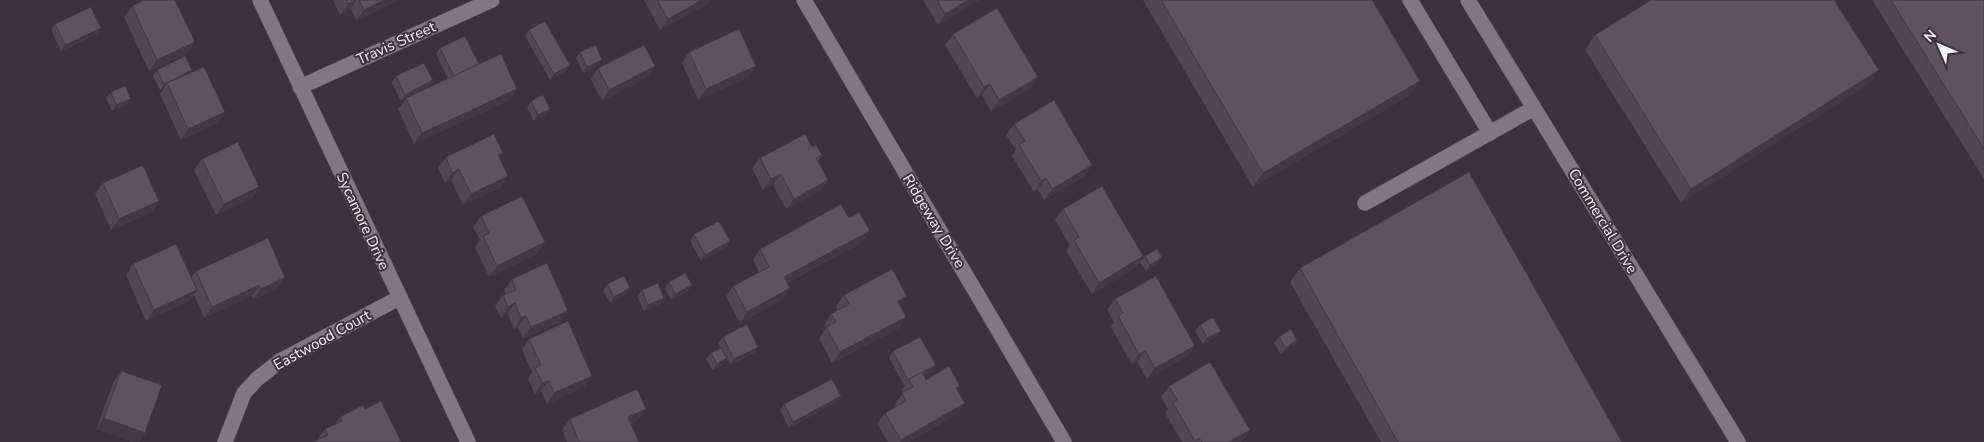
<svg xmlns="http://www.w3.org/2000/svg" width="1984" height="442" font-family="'Nunito Sans',sans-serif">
<rect width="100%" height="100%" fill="#3c323c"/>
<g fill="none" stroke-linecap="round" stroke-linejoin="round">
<defs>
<g id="service">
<path d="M1410 0 1490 133"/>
<path d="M1365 203 1534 108"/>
</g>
<g id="minor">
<path d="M260 0 468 442"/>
<path d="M804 0 1064 442"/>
<path d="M1468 0 1738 442"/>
<path d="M300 87 492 0"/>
<path d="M225 442 244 393 257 379 280 361 399 298"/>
</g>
</defs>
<use href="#service" stroke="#5a5259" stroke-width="16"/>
<use href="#minor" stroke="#5a5259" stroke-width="16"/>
<use href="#service" stroke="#827781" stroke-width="15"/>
<use href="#minor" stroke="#827781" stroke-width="15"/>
</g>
<g fill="#514750">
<path d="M333 0H398L356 21 351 9 340 15Z"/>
<path d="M644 0H711L709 3 660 30Z"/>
<path d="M923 0H979L938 25Z"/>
<path d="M1143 0H1372L1420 81 1410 95 1253 187Z"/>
<path d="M1872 0H1984V179Z"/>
<path d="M132 6 195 42 187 53 149 71 124 17Z"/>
<path d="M55 24 101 28 97 34 61 51 51 30Z"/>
<path d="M529 30 566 71 550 80 525 36Z"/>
<path d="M953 34 1031 88 991 111 982 95 977 98 945 45Z"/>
<path d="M1595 35 1879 70 1869 84 1681 203 1585 50Z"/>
<path d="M440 48 479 64 517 89 510 100 414 144 398 109 406 99 401 101 392 83 396 76 429 86 413 95 448 79 436 54Z"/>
<path d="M580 52 598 66 583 73 576 58Z"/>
<path d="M689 52 749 77 698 100 682 63Z"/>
<path d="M598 68 647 77 602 101 591 79Z"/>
<path d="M157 70H192L190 73 225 112 217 123 181 140 160 94 164 88 160 90 153 76Z"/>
<path d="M111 92 131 99 126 105 112 111 106 98Z"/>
<path d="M531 101 546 115 534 121 527 107Z"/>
<path d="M1014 124 1085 176 1044 200 1038 189 1034 192 1012 156 1016 150 1006 135Z"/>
<path d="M812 147 822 155 818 161 828 180 820 191 786 209 773 185 763 190 752 168 760 158Z"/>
<path d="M446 157 500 158 508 176 501 187 463 205 451 180 445 183 438 168Z"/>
<path d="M202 159 259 187 252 198 216 215 194 170Z"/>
<path d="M103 183 159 201 152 212 111 230 95 194Z"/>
<path d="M1063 209 1143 256 1136 267 1092 294 1066 251 1070 245 1055 220Z"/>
<path d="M481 216 538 253 489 277 475 247 480 240 473 227Z"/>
<path d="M849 218 870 231 862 242 787 283 790 288 783 299 740 323 726 297 733 286 759 272 753 260 760 249Z"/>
<path d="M694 234 730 241 726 247 701 261 690 241Z"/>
<path d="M1145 256 1162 257 1158 263 1146 271 1140 262Z"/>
<path d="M133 264 191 277 196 271 278 288 253 299 252 296 204 318 194 295 189 301 146 321 126 275Z"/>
<path d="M1300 268 1622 442H1381L1290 282Z"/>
<path d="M512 279 568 311 560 322 523 338 518 327 514 329 508 314 501 318 495 306 503 295 506 294 504 290Z"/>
<path d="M669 282 688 291 671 300 665 288Z"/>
<path d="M607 284 630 288 626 294 610 303 603 290Z"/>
<path d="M642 290 664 298 660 304 644 311 637 296Z"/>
<path d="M844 295 900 305 906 317 899 328 832 363 819 338 826 328 824 325 831 314 838 310 836 306Z"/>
<path d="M1115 299 1195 346 1187 356 1147 379 1137 362 1132 365 1111 327 1114 322 1107 310Z"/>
<path d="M1200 325 1221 331 1216 337 1203 344 1195 331Z"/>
<path d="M723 337 758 347 754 353 730 365 727 359 723 364 713 370 706 359 711 353 721 348 718 343Z"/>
<path d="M1279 337 1297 340 1293 346 1281 354 1274 343Z"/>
<path d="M529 339 585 386 547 404 541 391 535 394 528 379 532 372 522 350Z"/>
<path d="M893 351 931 372 924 375 926 380 957 390V414L909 442H888L877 424 885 413 896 407 895 404 903 393 901 390 905 386 889 358Z"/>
<path d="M121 371 145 433 139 442H132L96 429 114 381Z"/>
<path d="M1169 386 1250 430 1242 441 1240 442H1182L1165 413 1168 409 1161 397Z"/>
<path d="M837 402 789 428 780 410 784 404Z"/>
<path d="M365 409 401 441 400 442H313L317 440 325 429 335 424 340 417Z"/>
<path d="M570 419 638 420 631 424 639 442H567L562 430Z"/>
</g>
<g fill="#423a41">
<path d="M356 0H357L351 9 340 15 348 4Z"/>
<path d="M384 0H398L356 21 364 10Z"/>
<path d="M702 0H711L709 3 660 30 668 19Z"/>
<path d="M968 0H979L938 25 945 14Z"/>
<path d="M101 28 97 34 61 51 65 45Z"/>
<path d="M195 42 187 53 149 71 157 60Z"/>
<path d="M602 60 598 66 583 73 587 67Z"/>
<path d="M570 65 566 71 550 80 554 74Z"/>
<path d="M655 66 647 77 602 101 609 90Z"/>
<path d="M756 66 749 77 698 100 706 89Z"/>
<path d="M192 70 188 77 167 83 164 88 160 90 164 84Z"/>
<path d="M1879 70 1869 84 1681 203 1691 189Z"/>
<path d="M1038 77 1031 88 991 111 999 100Z"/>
<path d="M433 80 429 86 401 101 405 95Z"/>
<path d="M1420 81 1410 95 1253 187 1263 173Z"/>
<path d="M990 84 982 95 977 98 984 87Z"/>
<path d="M517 89 510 100 414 144 422 133Z"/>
<path d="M131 99 126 105 112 111 116 105Z"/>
<path d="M550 109 546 115 534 121 538 115Z"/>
<path d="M225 112 217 123 181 140 188 129Z"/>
<path d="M1092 165 1085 176 1044 200 1052 189Z"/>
<path d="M459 169 451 180 445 183 452 173Z"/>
<path d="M781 174 773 185 763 190 771 179Z"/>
<path d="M508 176 501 187 463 205 471 194Z"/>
<path d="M1046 178 1038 189 1034 192 1041 181Z"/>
<path d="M828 180 820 191 786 209 794 199Z"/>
<path d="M259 187 252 198 216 215 224 204Z"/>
<path d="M159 201 152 212 111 230 119 219Z"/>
<path d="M870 231 862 242 777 288 784 277Z"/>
<path d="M730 241 726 247 701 261 705 255Z"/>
<path d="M545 242 538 253 489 277 497 266Z"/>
<path d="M1143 256 1136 267 1092 294 1099 283Z"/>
<path d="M1162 257 1158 263 1146 271 1150 265Z"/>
<path d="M285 277 278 288 253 299 261 289Z"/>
<path d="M259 285 252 296 204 318 212 307Z"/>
<path d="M692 285 688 291 671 300 675 294Z"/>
<path d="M630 288 626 294 610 303 614 297Z"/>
<path d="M790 288 783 299 740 323 747 312Z"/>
<path d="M197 290 189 301 146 321 154 310Z"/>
<path d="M907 296 899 307 898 301Z"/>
<path d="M664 298 660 304 644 311 648 305Z"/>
<path d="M515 303 508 314 501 318 508 307Z"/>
<path d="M568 311 560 322 523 338 531 327Z"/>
<path d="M526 316 518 327 514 329 521 318Z"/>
<path d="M906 317 899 328 832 363 840 352Z"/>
<path d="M1221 331 1216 337 1203 344 1207 338Z"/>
<path d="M1297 340 1293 346 1281 354 1286 348Z"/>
<path d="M1195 346 1187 356 1147 379 1155 368Z"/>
<path d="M758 347 754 353 730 365 734 359Z"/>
<path d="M1145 351 1137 362 1132 365 1139 354Z"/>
<path d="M727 358 723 364 713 370 717 364Z"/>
<path d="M936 365 931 372 911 382 909 379Z"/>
<path d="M592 376 585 386 547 404 554 393Z"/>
<path d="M549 381 541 391 535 394 542 383Z"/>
<path d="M841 396 837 402 789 428 793 422Z"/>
<path d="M965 403 957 414 909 442H900L901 440Z"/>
<path d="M646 409 638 420 620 428 628 417Z"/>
<path d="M104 418 145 433 139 442H132L96 429Z"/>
<path d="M1250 430 1242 441 1240 442H1229Z"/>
</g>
<g fill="#5e535d" stroke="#423a41">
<path d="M144 0H175L195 42 157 60 132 6Z"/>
<path d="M346 0H356L348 4Z"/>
<path d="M359 0H384L364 10Z"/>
<path d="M657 0H702L668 19Z"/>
<path d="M937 0H968L945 14Z"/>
<path d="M1161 0H1372L1420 81 1263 173Z"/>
<path d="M1651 0H1834L1879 70 1691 189 1595 35Z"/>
<path d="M1891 0H1984V149Z"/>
<path d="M91 7 101 28 65 45 55 24Z"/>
<path d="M997 8 1038 77 999 100 990 84 984 87 953 34Z"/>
<path d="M545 21 570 65 554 74 529 30Z"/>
<path d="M739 29 756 66 706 89 689 52Z"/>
<path d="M465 36 479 64 454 76 440 48Z"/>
<path d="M596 45 602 60 587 67 580 52Z"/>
<path d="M644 45 655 66 609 90 598 68Z"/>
<path d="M501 54 517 89 422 133 406 98Z"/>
<path d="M185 56 192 70 164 84 157 70Z"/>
<path d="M424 63 433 80 405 95 396 76Z"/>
<path d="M204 67 225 112 188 129 167 83Z"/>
<path d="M125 86 131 99 116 105 111 92Z"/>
<path d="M543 95 550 109 538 115 531 101Z"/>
<path d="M1054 100 1092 165 1052 189 1046 178 1041 181 1019 145 1025 141 1014 124Z"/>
<path d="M494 134 503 153 498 155 508 176 471 194 459 169 452 173 446 157Z"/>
<path d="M805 134 812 147 816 145 822 155 816 158 828 180 794 199 781 174 771 179 760 158Z"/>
<path d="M238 142 259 187 224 204 202 159Z"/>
<path d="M143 165 159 201 119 219 103 183Z"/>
<path d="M1469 172 1622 442H1398L1300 268Z"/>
<path d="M1102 186 1143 256 1099 283 1074 240 1079 237 1063 209Z"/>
<path d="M522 196 545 242 497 266 483 236 489 233 481 216Z"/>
<path d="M841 204 849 218 859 212 870 231 784 277 790 288 747 312 733 286 769 267 760 249Z"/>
<path d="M719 221 730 241 705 255 694 234Z"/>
<path d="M268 238 285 277 261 289 259 285 212 307 196 271Z"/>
<path d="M176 244 197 290 154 310 133 264Z"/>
<path d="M1157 249 1162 257 1150 265 1145 256Z"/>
<path d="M547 263 568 311 531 327 526 316 521 318 515 303 508 307 503 295 516 290 512 279Z"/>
<path d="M892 269 907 296 898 301 906 317 840 352 826 327 836 322 831 314 849 304 844 295Z"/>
<path d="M685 273 692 285 675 294 669 282Z"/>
<path d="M624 276 630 288 614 297 607 284Z"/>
<path d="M1156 276 1195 346 1155 368 1145 351 1139 354 1118 316 1123 313 1115 299Z"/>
<path d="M658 283 664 298 648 305 642 290Z"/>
<path d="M1213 317 1221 331 1207 338 1200 325Z"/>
<path d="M568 321 592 376 554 393 549 381 542 383 535 368 541 365 529 339Z"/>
<path d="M747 324 758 347 734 359 723 337Z"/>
<path d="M1291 329 1297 340 1286 348 1279 337Z"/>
<path d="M920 337 936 365 908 380 893 351Z"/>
<path d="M721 348 727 358 717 364 711 353Z"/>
<path d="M1210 362 1250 430 1229 442H1202L1199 438 1195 441 1173 403 1177 400 1169 386Z"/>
<path d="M949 366 960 386 956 388 965 403 901 440 885 413 906 401 902 393 913 387 909 379 922 372 926 380Z"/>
<path d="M121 371 162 385 145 433 104 418Z"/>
<path d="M832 379 841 396 793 422 784 404Z"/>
<path d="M637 389 646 409 628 417 639 442H579L570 419Z"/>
<path d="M381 401 401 441 398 442H313L328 435 325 429 342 421 340 417 363 405 365 409Z"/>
</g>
<g text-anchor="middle" stroke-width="4" stroke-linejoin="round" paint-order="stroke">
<g font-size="15" fill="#f7f0f6" stroke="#3c323c">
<text transform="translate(396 43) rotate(-24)" y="5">Travis Street</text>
<text transform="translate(363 221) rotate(65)" y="5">Sycamore Drive</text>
<text transform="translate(934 221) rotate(59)" y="5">Ridgeway Drive</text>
<text transform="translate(1603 221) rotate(59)" y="5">Commercial Drive</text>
<text transform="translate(322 340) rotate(-29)" y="5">Eastwood Court</text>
</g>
</g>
<g transform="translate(1939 45) rotate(315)" stroke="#3c323c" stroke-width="4" paint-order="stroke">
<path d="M0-4L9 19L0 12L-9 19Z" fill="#f7f0f6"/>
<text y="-8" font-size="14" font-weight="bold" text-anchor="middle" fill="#f7f0f6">N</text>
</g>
</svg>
